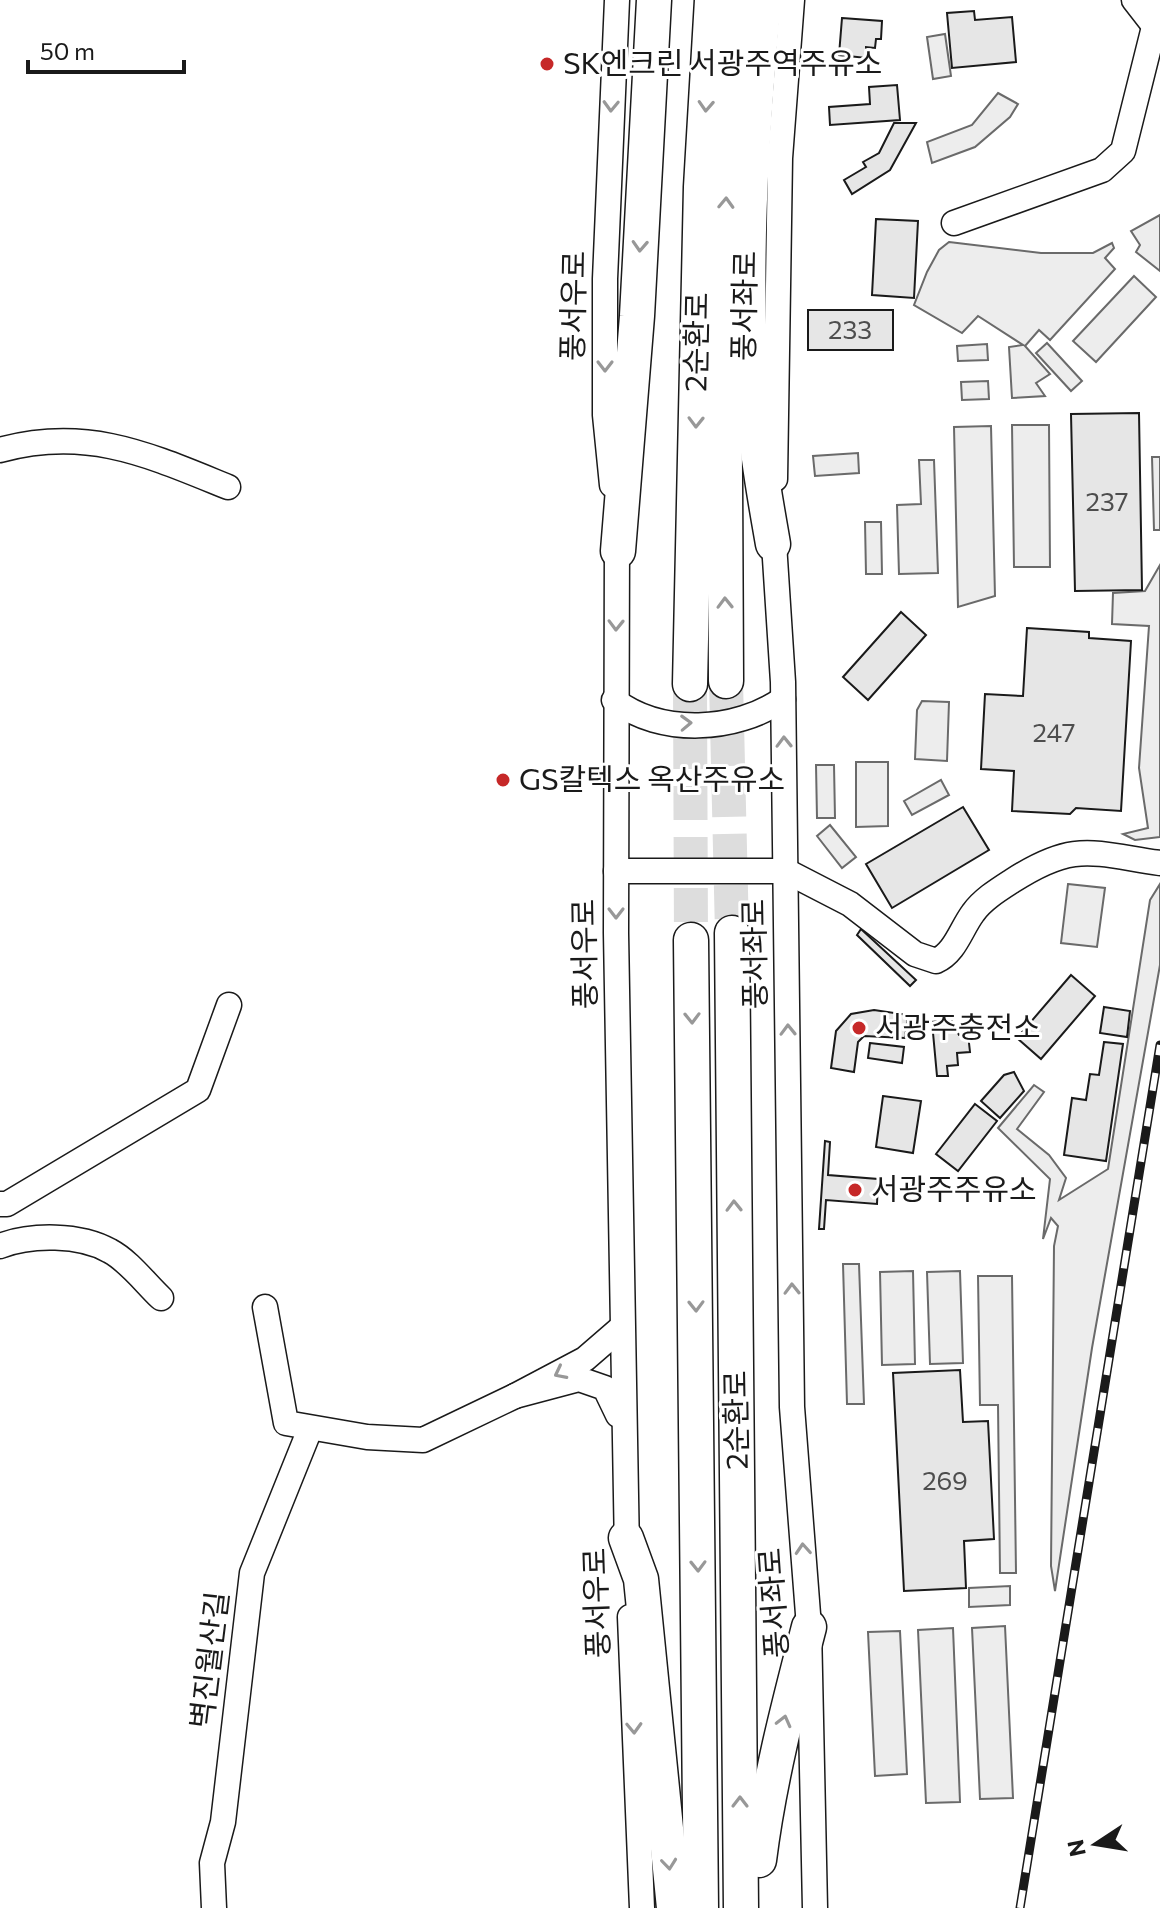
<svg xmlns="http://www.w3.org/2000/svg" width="1160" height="1908" font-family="Commissioner,'Noto Sans KR',sans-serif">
<rect width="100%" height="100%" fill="#fff"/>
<g fill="#ededed" stroke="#6a6a6a" stroke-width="2">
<path d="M945 34 951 76 933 79 927 37Z"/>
<path d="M998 93 1018 104 1010 117 975 147 932 163 927 142 972 125Z"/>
<path d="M1160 215V271L1136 252 1140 245 1131 231Z"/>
<path d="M949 242 1041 253H1093L1112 243 1114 248 1105 258 1115 269 1050 340 1039 330 1025 346 1050 374 1036 383 1045 396 1012 398 1009 347 1023 345 978 316 962 333 914 305 927 272 939 250Z"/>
<path d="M1134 276 1156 297 1096 362 1073 341Z"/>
<path d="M1047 343 1082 381 1071 391 1036 353Z"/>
<path d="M987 344 988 360 958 361 957 346Z"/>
<path d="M988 381 989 399 962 400 961 382Z"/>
<path d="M1012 425H1049L1050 567H1014Z"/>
<path d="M991 426 995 596 958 607 954 427Z"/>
<path d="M858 453 859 473 815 476 813 456Z"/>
<path d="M1152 457H1160V530H1154Z"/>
<path d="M919 460H934L938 573 899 574 897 505 921 504Z"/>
<path d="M865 522H881L882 574H866Z"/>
<path d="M1160 565V837L1135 840 1123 834 1148 828 1139 768 1149 626 1112 624 1113 593 1145 591Z"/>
<path d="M922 701 949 702 947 761 915 759 917 710Z"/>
<path d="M856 762H888V826L856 827Z"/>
<path d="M816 765H834L835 818H817Z"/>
<path d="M941 780 949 795 912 815 904 801Z"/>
<path d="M830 825 856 857 842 868 817 836Z"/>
<path d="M1068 884 1105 888 1097 947 1061 943Z"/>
<path d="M1160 884V965L1092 1348 1055 1591 1051 1566 1054 1246 1058 1226 1051 1218 1043 1239 1050 1179 998 1128 1034 1085 1044 1092 1017 1129 1049 1155 1066 1178 1059 1200 1108 1169 1150 900Z"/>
<path d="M843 1264H859L864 1404H847Z"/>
<path d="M913 1271 915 1364 882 1365 880 1272Z"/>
<path d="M960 1271 963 1363 930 1364 927 1272Z"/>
<path d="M978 1276H1012L1016 1573H1000L998 1405H980Z"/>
<path d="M1010 1586V1605L969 1607V1588Z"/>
<path d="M1005 1626 1013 1798 980 1799 972 1628Z"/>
<path d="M953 1628 960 1802 926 1803 918 1630Z"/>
<path d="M900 1631 907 1774 875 1776 868 1632Z"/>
</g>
<g fill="#e6e6e6" stroke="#1a1a1a" stroke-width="2">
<path d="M974 11 975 20 1012 17 1016 62 952 68 947 13Z"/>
<path d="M842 18 882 21 881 39H876L875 48 866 47V58L839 55Z"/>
<path d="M897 85 900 120 830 125 829 107 870 104 869 87Z"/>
<path d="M894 123H916L890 170 852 194 844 180 866 167 863 162 879 153Z"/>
<path d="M876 219 918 221 914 298 872 295Z"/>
<rect x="808" y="310" width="85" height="40"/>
<path d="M1139 413 1142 590 1075 591 1071 414Z"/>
<path d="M901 612 926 635 868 700 843 677Z"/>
<path d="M1027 628 1089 632V638L1131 641 1121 811 1076 808 1070 814 1012 811 1014 771 981 769 985 694 1023 696Z"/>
<path d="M963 807 989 850 892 908 866 864Z"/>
<path d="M861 929 916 980 910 986 857 935Z"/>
<path d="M1071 975 1095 996 1041 1059 1017 1038Z"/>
<path d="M1104 1007 1130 1011 1127 1037 1100 1033Z"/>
<path d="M874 1010 908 1015 905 1038 864 1036 858 1042 854 1072 831 1068 836 1031 851 1014Z"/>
<path d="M951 1020 959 1035 968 1034 970 1052 957 1053 958 1065 947 1066 948 1076H937L932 1022Z"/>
<path d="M1104 1042 1123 1044 1106 1161 1064 1155 1072 1098 1086 1100 1090 1074 1099 1075Z"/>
<path d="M870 1043 904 1047 902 1063 868 1058Z"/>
<path d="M1014 1072 1024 1091 1000 1118 981 1101 1004 1075Z"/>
<path d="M883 1096 921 1101 913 1153 876 1147Z"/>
<path d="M975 1104 997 1121 958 1171 936 1154Z"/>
<path d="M825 1141 830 1142 828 1175 878 1179 877 1204 826 1200 824 1229H819Z"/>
<path d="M960 1370 963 1422 988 1421 994 1539 964 1541 966 1588 904 1591 893 1373Z"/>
</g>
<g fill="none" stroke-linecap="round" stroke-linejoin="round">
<g stroke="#ddd" stroke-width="34" stroke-dasharray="34 17" stroke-linecap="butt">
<path d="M726 681 732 933"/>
<path d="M690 684 691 940"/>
</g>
<defs>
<g id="minor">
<path d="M1134 0 1155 27"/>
<path d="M954 223 1102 170 1123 151 1160 3"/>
<path d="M0 450C87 426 149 455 228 487"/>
<path d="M775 479 780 158 792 0"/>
<path d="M612 485 605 415V279L617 0"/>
<path d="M773 528 783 682 792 1407 809 1627 815 1908"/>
<path d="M617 537 616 933 627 1552"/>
<path d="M614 700C661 736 736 732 783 699"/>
<path d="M616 871H786L850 904 915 954 936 961C955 953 961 929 973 913 982 900 998 890 1012 881 1074 841 1091 853 1160 863"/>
<path d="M0 1204H7L198 1090 229 1005"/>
<path d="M0 1246C31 1234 80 1234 110 1251 129 1261 146 1284 161 1298"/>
<path d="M265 1307 286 1423 367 1437 423 1440 515 1396"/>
<path d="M618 1415 605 1388 579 1379 515 1396 585 1359 622 1327"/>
<path d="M630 1617 642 1908"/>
<path d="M214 1908 212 1863 223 1822 252 1573 310 1429"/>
</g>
<g id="highway">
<path d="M764 0C751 139 742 279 754 418 758 461 766 503 773 544"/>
<path d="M618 551 637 316 654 0"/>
<path d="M726 681 724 272 737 0"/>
<path d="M690 684 701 187 712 0"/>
<path d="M732 933 741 1908"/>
<path d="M691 940 701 1908"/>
<path d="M626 1538 641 1579 674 1908"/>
<path d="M759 1860C769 1780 789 1704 809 1627"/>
</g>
</defs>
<use href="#minor" stroke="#1a1a1a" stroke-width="27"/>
<use href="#highway" stroke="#1a1a1a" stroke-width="37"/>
<use href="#minor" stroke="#fff" stroke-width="24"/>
<use href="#highway" stroke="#fff" stroke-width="34"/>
<defs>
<path id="rail" d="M1020 1908 1160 1045"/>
</defs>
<use href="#rail" stroke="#1a1a1a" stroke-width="9"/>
<use href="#rail" stroke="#fff" stroke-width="6" stroke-dasharray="18" stroke-linecap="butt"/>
</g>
<defs><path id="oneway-chevron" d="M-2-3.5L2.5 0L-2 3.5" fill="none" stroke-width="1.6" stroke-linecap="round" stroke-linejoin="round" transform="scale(2)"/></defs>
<g stroke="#989898">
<use href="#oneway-chevron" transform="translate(611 106) rotate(92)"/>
<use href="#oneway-chevron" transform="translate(706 106) rotate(93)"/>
<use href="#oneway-chevron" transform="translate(726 203) rotate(-88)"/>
<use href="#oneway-chevron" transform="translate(640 246) rotate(93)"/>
<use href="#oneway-chevron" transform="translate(605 366) rotate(90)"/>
<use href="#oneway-chevron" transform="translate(696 422) rotate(91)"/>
<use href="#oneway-chevron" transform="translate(725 603) rotate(-91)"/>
<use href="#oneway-chevron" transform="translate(616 625) rotate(91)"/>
<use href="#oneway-chevron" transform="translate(686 723) rotate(-2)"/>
<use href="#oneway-chevron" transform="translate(784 742) rotate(-91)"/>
<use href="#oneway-chevron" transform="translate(616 913) rotate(90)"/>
<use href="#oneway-chevron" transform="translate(692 1018) rotate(89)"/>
<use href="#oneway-chevron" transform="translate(788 1030) rotate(-91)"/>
<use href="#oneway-chevron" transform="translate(734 1206) rotate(-91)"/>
<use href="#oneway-chevron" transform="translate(792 1289) rotate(-91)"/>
<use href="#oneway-chevron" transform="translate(696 1306) rotate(89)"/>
<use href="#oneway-chevron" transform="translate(560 1373) rotate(153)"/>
<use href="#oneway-chevron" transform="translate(803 1549) rotate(-94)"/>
<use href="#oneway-chevron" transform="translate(698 1566) rotate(89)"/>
<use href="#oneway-chevron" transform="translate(784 1721) rotate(-76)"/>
<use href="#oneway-chevron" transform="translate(634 1728) rotate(88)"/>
<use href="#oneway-chevron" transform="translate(740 1802) rotate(-90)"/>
<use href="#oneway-chevron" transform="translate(669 1864) rotate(84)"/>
</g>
<g fill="#c62828" stroke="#fff" stroke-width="3">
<circle cx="547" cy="64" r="8"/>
<circle cx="503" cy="780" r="8"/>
<circle cx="859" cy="1028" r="8"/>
<circle cx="855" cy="1190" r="8"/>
</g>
<g text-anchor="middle" stroke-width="6" stroke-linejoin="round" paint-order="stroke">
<g font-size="26" fill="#4d4d4d">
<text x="850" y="339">233</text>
<text x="1107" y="511">237</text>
<text x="1054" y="742">247</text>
<text x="945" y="1490">269</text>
</g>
<g font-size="30" fill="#1a1a1a" stroke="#fff" text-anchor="start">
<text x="563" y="74">SK엔크린 서광주역주유소</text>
<text x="519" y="790">GS칼텍스 옥산주유소</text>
<text x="875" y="1038">서광주충전소</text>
<text x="871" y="1200">서광주주유소</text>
</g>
<g font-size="30" fill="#1a1a1a" stroke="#fff">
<text transform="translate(574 306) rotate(-89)" y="10">풍서우로</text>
<text transform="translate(745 306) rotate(-89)" y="10">풍서좌로</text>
<text transform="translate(697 342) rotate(-89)" y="10">2순환로</text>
<text transform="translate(585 954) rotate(-91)" y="10">풍서우로</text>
<text transform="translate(755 954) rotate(-91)" y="10">풍서좌로</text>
<text transform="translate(737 1420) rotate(-91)" y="10">2순환로</text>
<text transform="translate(597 1603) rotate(-92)" y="10">풍서우로</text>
<text transform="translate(774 1603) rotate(-94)" y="10">풍서좌로</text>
<text transform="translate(210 1660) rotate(-83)" y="10">벽진월산길</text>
</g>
</g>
<g transform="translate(1096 1844) rotate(258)" stroke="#ffffff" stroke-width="6" paint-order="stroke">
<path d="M0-6L14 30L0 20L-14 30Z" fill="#1a1a1a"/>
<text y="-12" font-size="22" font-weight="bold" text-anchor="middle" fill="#1a1a1a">N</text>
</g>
<path d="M28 60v12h156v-12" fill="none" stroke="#1a1a1a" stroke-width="4"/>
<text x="40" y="60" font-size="24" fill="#1a1a1a" stroke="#ffffff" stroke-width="6" paint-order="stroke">50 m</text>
</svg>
